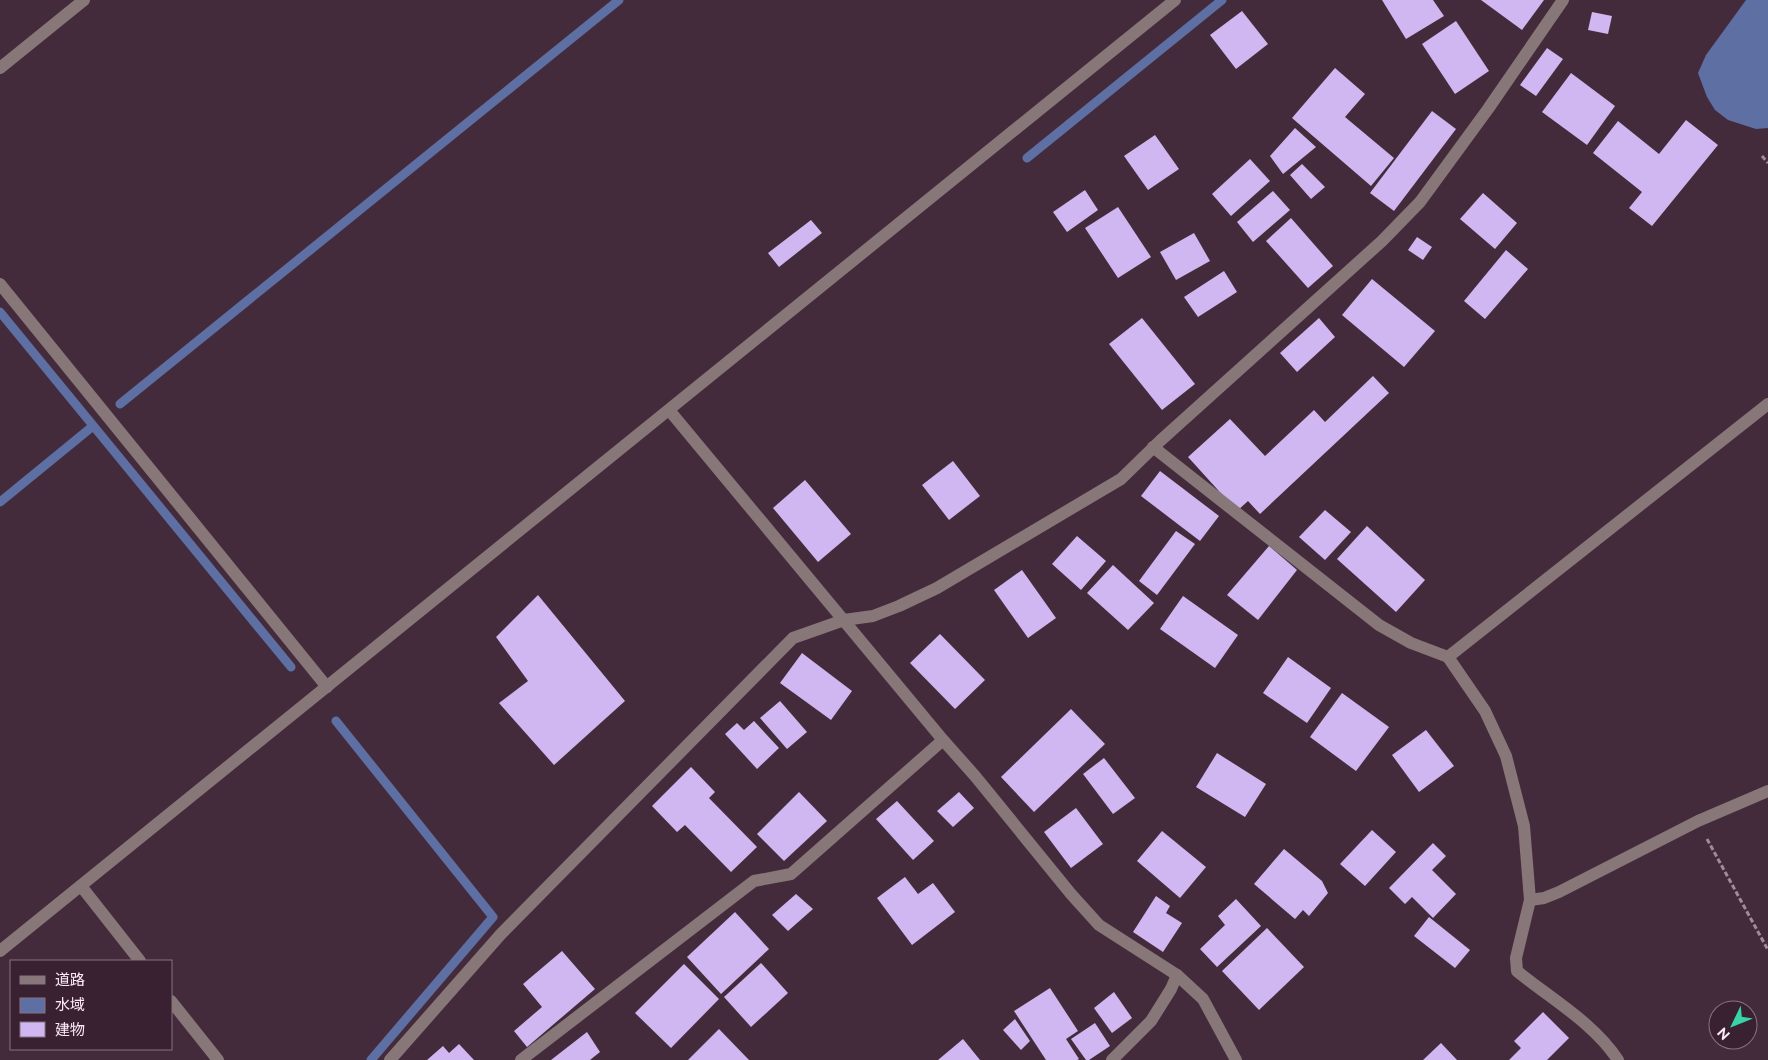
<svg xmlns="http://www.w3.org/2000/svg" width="1768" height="1060" font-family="Raleway,'Noto Sans JP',sans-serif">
<rect width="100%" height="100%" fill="#442b3c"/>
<path fill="#5e6fa4" d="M1746 0H1768V128L1756 129 1728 120 1715 110 1707 97 1698 73 1706 55Z"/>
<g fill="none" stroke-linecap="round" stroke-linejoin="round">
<g stroke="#5e6fa4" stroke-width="9">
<path d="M1027 158 1222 0"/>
<path d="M0 312 291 667"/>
<path d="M120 404 619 0"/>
<path d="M0 502 93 426"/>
<path d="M336 721 493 917 371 1060"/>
</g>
</g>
<g fill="#d0b7f1">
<path d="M1382 0H1433L1444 16 1406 39Z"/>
<path d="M1481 0H1544L1522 30Z"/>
<path d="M1242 11 1268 44 1236 69 1210 35Z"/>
<path d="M1592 12 1612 16 1608 34 1588 30Z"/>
<path d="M1456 21 1489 71 1455 94 1422 44Z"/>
<path d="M1547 48 1563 59 1536 96 1520 85Z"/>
<path d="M1335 68 1365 94 1345 117 1394 158 1371 186 1292 118Z"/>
<path d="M1571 73 1615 106 1587 145 1542 112Z"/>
<path d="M1432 111 1456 129 1394 211 1370 193Z"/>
<path d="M1686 120 1718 145 1652 226 1629 208 1642 192 1593 153 1618 121 1659 154Z"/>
<path d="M1295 128 1316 147 1283 174 1270 156Z"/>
<path d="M1155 135 1179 169 1148 190 1124 156Z"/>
<path d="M1250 159 1270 181 1231 216 1212 194Z"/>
<path d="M1302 164 1325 187 1311 199 1290 175Z"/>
<path d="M1085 190 1098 210 1067 232 1053 212Z"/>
<path d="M1273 191 1290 210 1253 242 1237 222Z"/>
<path d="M1483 193 1517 223 1495 249 1460 219Z"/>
<path d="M1118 207 1151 257 1118 278 1085 228Z"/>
<path d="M1291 218 1333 266 1308 288 1266 241Z"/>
<path d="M811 220 822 233 779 267 768 253Z"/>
<path d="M1194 233 1210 261 1176 280 1160 252Z"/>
<path d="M1417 237 1432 247 1423 260 1408 250Z"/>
<path d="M1506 250 1528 269 1485 319 1464 301Z"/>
<path d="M1224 271 1237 292 1198 317 1184 297Z"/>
<path d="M1372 279 1435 331 1404 367 1342 315Z"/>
<path d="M1142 318 1195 384 1162 410 1109 344Z"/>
<path d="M1319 318 1335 337 1297 372 1280 353Z"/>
<path d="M1373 376 1389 393 1260 514 1248 501 1237 511 1188 457 1230 419 1265 456 1314 410 1325 422Z"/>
<path d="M953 461 980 496 949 520 922 485Z"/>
<path d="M1160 471 1219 516 1200 541 1141 496Z"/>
<path d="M805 480 851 534 818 562 773 508Z"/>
<path d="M1325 510 1351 532 1325 560 1299 537Z"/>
<path d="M1367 526 1425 580 1396 612 1337 559Z"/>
<path d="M1176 531 1195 544 1157 595 1139 581Z"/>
<path d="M1077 536 1106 561 1081 590 1052 564Z"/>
<path d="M1269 546 1297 570 1258 620 1227 595Z"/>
<path d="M1113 565 1154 603 1128 630 1087 593Z"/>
<path d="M1022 570 1056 618 1028 638 994 590Z"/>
<path d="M538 595 625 701 554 765 499 703 528 681 496 637Z"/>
<path d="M1183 596 1238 635 1215 668 1160 629Z"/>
<path d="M940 634 985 680 955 709 910 663Z"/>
<path d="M802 653 852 691 831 720 780 683Z"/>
<path d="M1288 657 1331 688 1307 723 1263 693Z"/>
<path d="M1342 693 1389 727 1356 771 1310 737Z"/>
<path d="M780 701 807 732 787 749 760 718Z"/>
<path d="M1071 709 1105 744 1034 812 1001 777Z"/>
<path d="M754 721 779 748 757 769 725 734 737 723 744 730Z"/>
<path d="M1426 730 1454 766 1419 792 1392 755Z"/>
<path d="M1217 753 1266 784 1245 817 1196 787Z"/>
<path d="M1104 758 1135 798 1113 814 1083 774Z"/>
<path d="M691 767 715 792 709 798 757 847 731 872 685 825 677 832 652 806Z"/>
<path d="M799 792 827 821 784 861 757 834Z"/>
<path d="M959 792 974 808 953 827 937 811Z"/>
<path d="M897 801 934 841 913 860 876 819Z"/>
<path d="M1076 808 1103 844 1071 868 1044 832Z"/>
<path d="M1372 830 1396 852 1365 886 1340 864Z"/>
<path d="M1162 831 1206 867 1180 898 1137 861Z"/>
<path d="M1433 843 1446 856 1432 870 1456 894 1433 918 1412 897 1405 904 1389 888Z"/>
<path d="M1284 849 1322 881 1328 893 1309 916 1303 910 1295 919 1254 884Z"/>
<path d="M905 877 918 894 933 883 955 912 912 945 877 898Z"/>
<path d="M796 894 813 909 788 931 772 915Z"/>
<path d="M1156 896 1170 906 1166 913 1182 923 1163 952 1133 932Z"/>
<path d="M1236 899 1261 926 1217 967 1200 949 1225 925 1218 916Z"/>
<path d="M735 912 769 949 721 994 687 957Z"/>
<path d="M1429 917 1470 950 1455 968 1414 936Z"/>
<path d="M1267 928 1304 967 1259 1010 1222 971Z"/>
<path d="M562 951 595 989 527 1047 514 1031 542 1007 523 984Z"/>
<path d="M761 963 788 993 751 1027 724 997Z"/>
<path d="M684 964 719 999 671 1048 635 1013Z"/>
<path d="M1050 988 1078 1031 1066 1039 1079 1059 1077 1060H1046L1014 1011Z"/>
<path d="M1114 992 1132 1018 1112 1033 1094 1008Z"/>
<path d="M1543 1012 1569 1038 1547 1060H1509L1521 1048 1514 1041Z"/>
<path d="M1015 1019 1030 1041 1021 1050 1003 1030Z"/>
<path d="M1095 1023 1110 1046 1089 1060H1086L1071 1039Z"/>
<path d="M719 1029 749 1060H688Z"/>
<path d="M587 1032 600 1052 590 1060H551Z"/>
<path d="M963 1039 980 1060H938Z"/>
<path d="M1441 1043 1457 1060H1423Z"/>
<path d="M459 1044 474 1060H427L443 1046 449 1053Z"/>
</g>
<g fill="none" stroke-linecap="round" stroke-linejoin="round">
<g stroke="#a08b99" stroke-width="3" stroke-dasharray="5 2.5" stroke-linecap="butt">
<path d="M1762 156 1768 163"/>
<path d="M1707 839 1768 950"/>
</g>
<g stroke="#887779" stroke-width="12">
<path d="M0 68 84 0"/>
<path d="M0 284 327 687"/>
<path d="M669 410 943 740 975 776 1071 894 1099 925 1177 975 1203 999 1236 1060"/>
<path d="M1153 447 1379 625 1411 643 1448 657 1485 711 1506 756 1524 826 1530 900 1516 958 1517 971C1551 999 1594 1023 1618 1060"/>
<path d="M1448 657 1768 404"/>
<path d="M81 886 140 961"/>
<path d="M1530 900 1544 898 1559 892 1698 821 1768 791"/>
<path d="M0 951 1175 0"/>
<path d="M171 1001 218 1060"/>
<path d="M390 1060 501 934 793 638 844 620 873 616 899 606 937 588 1121 479 1160 441 1382 241 1420 202 1488 109 1563 0"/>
<path d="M521 1060 754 881 791 874 943 740"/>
<path d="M1112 1060 1151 1021 1171 989 1177 975"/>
</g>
</g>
<rect x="10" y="960" width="162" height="90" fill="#392132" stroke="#877280"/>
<rect x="20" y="976" width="25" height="8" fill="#887779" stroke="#877280"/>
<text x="55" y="985" font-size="15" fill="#fcebf6">道路</text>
<rect x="20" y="998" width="25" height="15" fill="#5e6fa4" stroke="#877280"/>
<text x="55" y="1010" font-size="15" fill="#fcebf6">水域</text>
<rect x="20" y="1022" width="25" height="15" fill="#d0b7f1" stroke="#877280"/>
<text x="55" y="1035" font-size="15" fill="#fcebf6">建物</text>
<g transform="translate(1733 1025) rotate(227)"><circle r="24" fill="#392132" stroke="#877280"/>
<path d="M0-4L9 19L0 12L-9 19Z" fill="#38d4a6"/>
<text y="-8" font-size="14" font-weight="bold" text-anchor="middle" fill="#fcebf6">N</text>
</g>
</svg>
